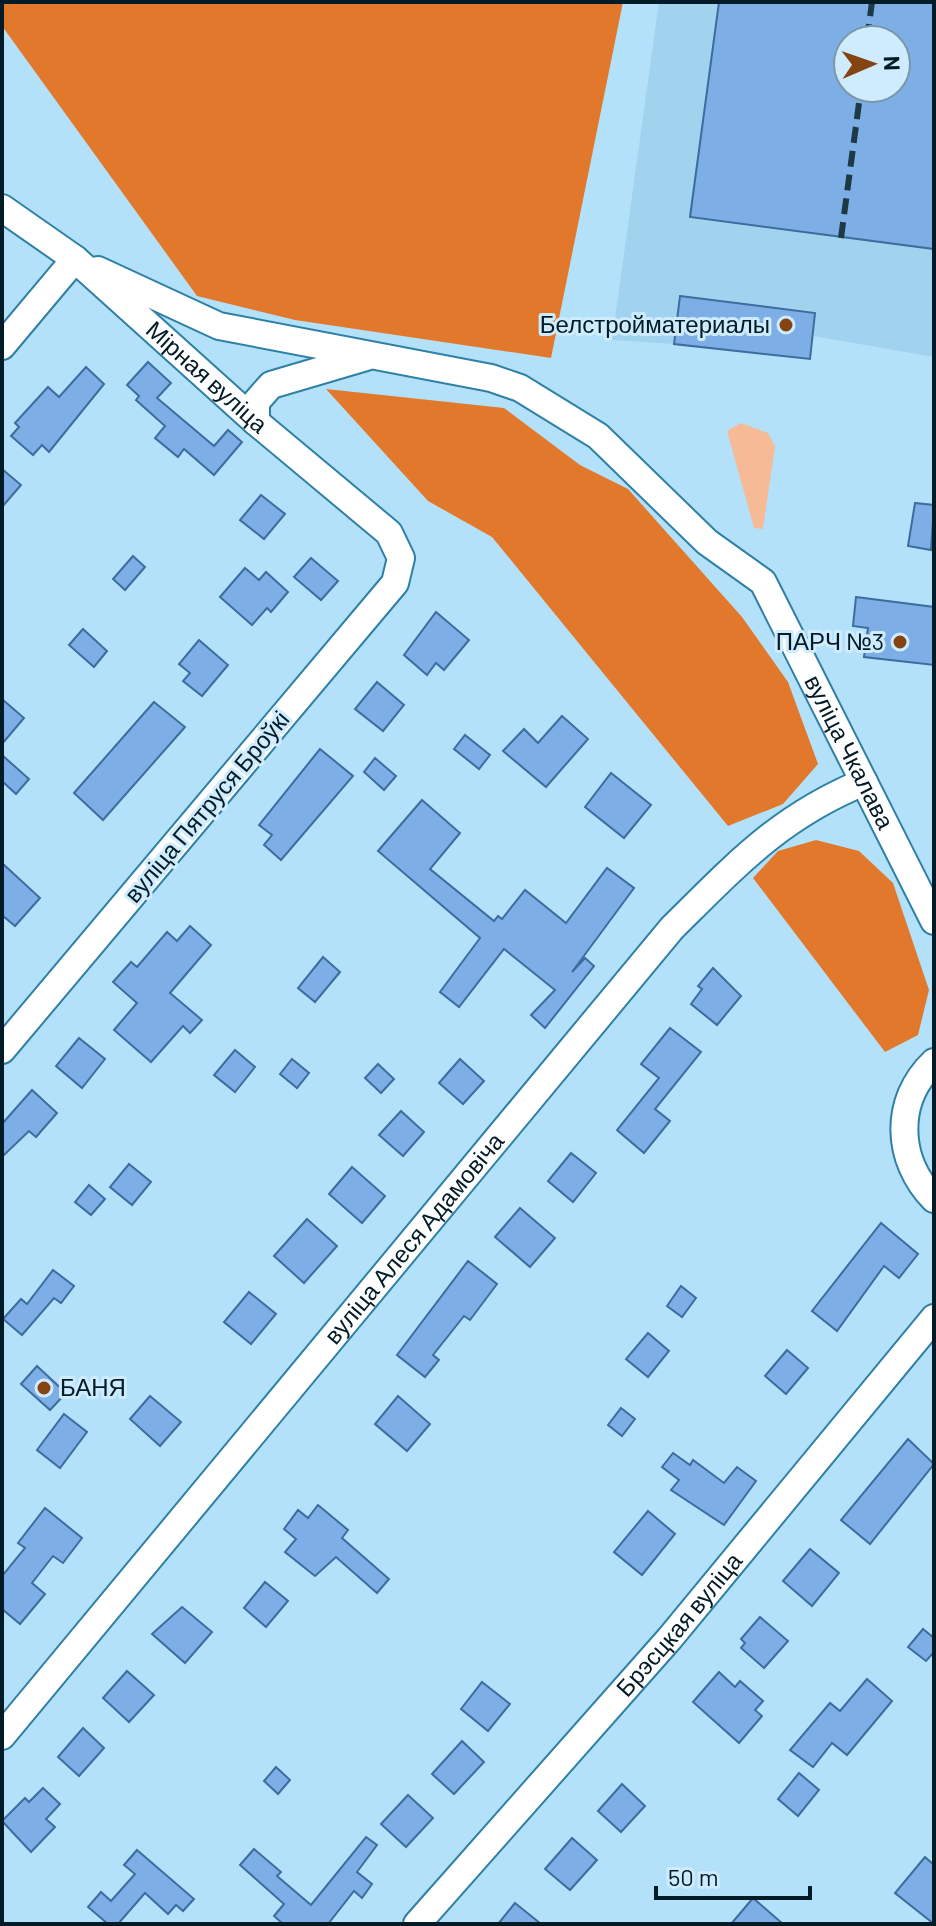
<svg xmlns="http://www.w3.org/2000/svg" width="936" height="1926" font-family="Barlow,sans-serif">
<rect width="100%" height="100%" fill="#b4e1fa"/>
<path fill="#a2d3ee" fill-rule="evenodd" d="M659 2H934V357L813 336 815 313 680 296 674 344 612 340ZM848 40H896V88H848Z"/>
<path fill="#f6ba96" d="M741 423 768 433 775 446 763 529 754 528 727 431Z"/>
<g fill="#e2782c">
<path d="M2 2H623L551 358 295 320 197 296 2 26Z"/>
<path d="M326 389 504 408 580 465 628 489 742 617 788 682 818 764 783 804 728 826 492 537 428 501Z"/>
<path d="M816 840 859 851 893 883 929 990 918 1035 885 1052 753 878 778 851Z"/>
</g>
<g fill="#7daee5" stroke="#3d6c9f" stroke-width="2" fill-rule="evenodd">
<path d="M719 2H934V249L690 217ZM848 40H896V88H848Z"/>
<path d="M680 296 815 313 810 359 674 344Z"/>
<path d="M148 362 171 383 157 398 214 446 228 430 242 442 214 475 184 449 178 457 155 438 165 426 136 400 139 396 127 385Z"/>
<path d="M86 367 104 384 49 452 42 445 33 455 11 436 19 427 15 423 48 387 59 397Z"/>
<path d="M2 469 21 485 2 507Z"/>
<path d="M261 495 285 514 264 539 240 520Z"/>
<path d="M915 503 934 505 931 550 908 546Z"/>
<path d="M133 556 145 567 125 590 113 579Z"/>
<path d="M311 558 338 581 321 600 294 577Z"/>
<path d="M245 568 259 580 266 572 288 592 271 612 267 608 252 625 220 597Z"/>
<path d="M856 597 934 607V665L864 657 868 628 853 626Z"/>
<path d="M436 612 469 640 444 670 436 663 427 675 404 655Z"/>
<path d="M83 629 107 651 94 667 69 645Z"/>
<path d="M199 640 228 665 202 696 183 681 190 673 179 664Z"/>
<path d="M377 682 404 705 383 731 355 709Z"/>
<path d="M2 699 24 718 2 744Z"/>
<path d="M154 702 185 727 103 820 74 793Z"/>
<path d="M562 716 588 739 546 787 503 751 524 729 538 743Z"/>
<path d="M465 735 490 755 479 769 454 749Z"/>
<path d="M320 749 353 776 281 860 264 845 272 835 259 825Z"/>
<path d="M2 755 29 779 16 794 2 781Z"/>
<path d="M375 758 396 776 384 790 364 772Z"/>
<path d="M611 773 651 805 624 838 585 807Z"/>
<path d="M422 800 460 833 430 869 494 921 498 916 502 919 525 890 566 923 607 868 634 888 572 972 585 958 594 966 545 1028 531 1015 555 990 504 949 459 1007 440 992 480 938 378 851Z"/>
<path d="M2 863 40 898 15 926 2 915Z"/>
<path d="M190 926 211 945 170 993 202 1020 190 1033 183 1026 151 1062 114 1030 137 1003 113 982 131 962 137 967 167 932 177 941Z"/>
<path d="M323 957 340 972 315 1002 298 988Z"/>
<path d="M713 968 741 996 717 1025 691 1004 702 989 698 986Z"/>
<path d="M670 1028 701 1052 655 1109 670 1121 644 1153 617 1130 659 1078 641 1064Z"/>
<path d="M79 1038 105 1059 82 1088 56 1066Z"/>
<path d="M235 1050 255 1067 235 1092 214 1075Z"/>
<path d="M292 1059 309 1073 297 1088 280 1074Z"/>
<path d="M460 1059 484 1081 463 1104 439 1083Z"/>
<path d="M378 1064 394 1079 381 1093 365 1078Z"/>
<path d="M32 1090 57 1113 36 1137 29 1131 2 1157V1124Z"/>
<path d="M401 1111 424 1132 403 1156 379 1135Z"/>
<path d="M571 1153 596 1173 573 1202 548 1181Z"/>
<path d="M129 1164 151 1182 132 1205 110 1187Z"/>
<path d="M352 1167 385 1196 362 1223 329 1194Z"/>
<path d="M89 1185 105 1199 91 1215 75 1202Z"/>
<path d="M520 1208 555 1238 530 1267 495 1237Z"/>
<path d="M307 1219 337 1246 304 1283 274 1256Z"/>
<path d="M881 1223 918 1254 899 1278 884 1266 837 1331 812 1311Z"/>
<path d="M468 1261 497 1284 470 1320 464 1316 433 1355 439 1360 425 1377 397 1355Z"/>
<path d="M53 1270 74 1286 61 1303 54 1298 22 1335 3 1319 21 1299 27 1304Z"/>
<path d="M681 1286 696 1298 682 1317 667 1306Z"/>
<path d="M249 1292 276 1314 251 1344 224 1322Z"/>
<path d="M648 1333 669 1351 648 1377 626 1359Z"/>
<path d="M787 1350 808 1368 786 1394 765 1376Z"/>
<path d="M37 1366 66 1393 50 1410 21 1384Z"/>
<path d="M150 1396 181 1422 160 1446 130 1419Z"/>
<path d="M398 1396 430 1424 407 1451 375 1424Z"/>
<path d="M621 1408 635 1419 622 1436 608 1425Z"/>
<path d="M64 1414 87 1432 60 1468 37 1450Z"/>
<path d="M908 1439 934 1464 870 1544 841 1520Z"/>
<path d="M673 1453 690 1465 693 1460 724 1483 737 1467 756 1481 724 1525 671 1490 679 1480 662 1467Z"/>
<path d="M318 1505 348 1530 342 1538 389 1579 377 1593 336 1557 315 1576 285 1552 296 1539 284 1529 298 1510 308 1518Z"/>
<path d="M45 1508 82 1538 63 1563 53 1556 32 1583 45 1594 20 1624 2 1609V1576L25 1548 18 1543Z"/>
<path d="M648 1511 675 1534 642 1575 614 1552Z"/>
<path d="M810 1549 839 1573 812 1606 783 1581Z"/>
<path d="M265 1582 288 1601 266 1627 244 1608Z"/>
<path d="M182 1607 212 1632 185 1663 152 1634Z"/>
<path d="M760 1617 788 1641 764 1668 741 1648 745 1643 741 1639Z"/>
<path d="M923 1629 934 1638V1652L926 1661 908 1647Z"/>
<path d="M127 1671 154 1695 129 1722 103 1698Z"/>
<path d="M719 1672 735 1687 740 1681 763 1701 755 1710 762 1716 739 1743 693 1702Z"/>
<path d="M867 1679 892 1701 847 1755 832 1743 813 1767 790 1750 830 1703 840 1711Z"/>
<path d="M482 1682 510 1704 488 1731 461 1709Z"/>
<path d="M83 1728 104 1748 79 1776 58 1757Z"/>
<path d="M462 1741 484 1762 454 1794 432 1774Z"/>
<path d="M276 1767 290 1780 278 1794 264 1781Z"/>
<path d="M799 1773 819 1790 798 1816 778 1799Z"/>
<path d="M622 1784 645 1806 621 1832 598 1811Z"/>
<path d="M43 1788 60 1804 46 1819 55 1827 31 1852 2 1821 25 1798 29 1802Z"/>
<path d="M408 1795 433 1818 406 1847 381 1824Z"/>
<path d="M366 1837 377 1845 357 1872 372 1884 362 1898 354 1891 328 1924H283L274 1916 284 1904 240 1865 254 1849 281 1872 277 1876 311 1905Z"/>
<path d="M572 1838 597 1860 570 1890 545 1869Z"/>
<path d="M137 1850 194 1899 183 1911 176 1905 168 1914 145 1893 118 1924H108L88 1907 101 1892 111 1901 135 1874 124 1865Z"/>
<path d="M925 1857 934 1865V1924L895 1893Z"/>
<path d="M753 1898 783 1924H731Z"/>
<path d="M515 1903 541 1924H498Z"/>
</g>
<g fill="none" stroke-linecap="round" stroke-linejoin="round">
<defs>
<g id="minor">
<path id="s1" d="M2 208 75 259 256 422 389 533 401 558 395 583 2 1050"/>
<path id="s2" d="M98 270 219 326 491 378 520 388 598 436 707 542 763 582 934 921"/>
<path d="M2 346 75 259"/>
<path d="M256 422V402L271 385 366 357"/>
<path d="M934 1062C893 1101 896 1160 934 1199"/>
<path id="s3" d="M2 1736 672 928C736 865 779 817 864 782"/>
<path id="s4" d="M417 1924 670 1638 934 1318"/>
</g>
</defs>
<use href="#minor" stroke="#2e80a5" stroke-width="30"/>
<use href="#minor" stroke="#fff" stroke-width="26"/>
<g stroke="#1d3946" stroke-width="6" stroke-dasharray="16 8" stroke-linecap="butt">
<path d="M867 40 872 2"/>
<path d="M841 238 861 88"/>
</g>
</g>
<g fill="#854311" stroke="#ceecfd" stroke-width="3">
<circle cx="786" cy="325" r="8"/>
<circle cx="900" cy="642" r="8"/>
<circle cx="44" cy="1388" r="8"/>
</g>
<g text-anchor="middle" stroke-width="6" stroke-linejoin="round" paint-order="stroke">
<g font-size="24" fill="#021b26" stroke="#ceecfd" text-anchor="end">
<text x="770" y="333">Белстройматериалы</text>
<text x="884" y="650">ПАРЧ №3</text>
<text x="60" y="1396" text-anchor="start">БАНЯ</text>
</g>
<g font-size="24" fill="#021b26" stroke="#ceecfd">
<text dy="8" stroke="none"><textPath href="#s1" startOffset="266">Мірная вуліца</textPath></text>
<text dy="8" stroke="none"><textPath href="#s2" startOffset="944">вуліца Чкалава</textPath></text>
<text transform="translate(207 807) rotate(-50)" y="8">вуліца Пятруся Броўкі</text>
<text dy="8" stroke="none"><textPath href="#s3" startOffset="646">вуліца Алеся Адамовіча</textPath></text>
<text dy="8" stroke="none"><textPath href="#s4" startOffset="398">Брэсцкая вуліца</textPath></text>
</g>
</g>
<rect width="936" height="1926" fill="none" stroke="#021b26" stroke-width="8"/>
<g transform="translate(872 64) rotate(88)"><circle r="38" fill="#ceecfd" stroke="#7c98a7" stroke-width="2"/>
<path d="M0-6L14 30L0 20L-14 30Z" fill="#854311"/>
<text y="-12" font-size="22" font-weight="bold" text-anchor="middle" fill="#021b26">N</text>
</g>
<path d="M656 1886v12h154v-12" fill="none" stroke="#021b26" stroke-width="4"/>
<text x="668" y="1886" font-size="24" fill="#021b26" stroke="#ceecfd" stroke-width="6" paint-order="stroke">50 m</text>
</svg>
